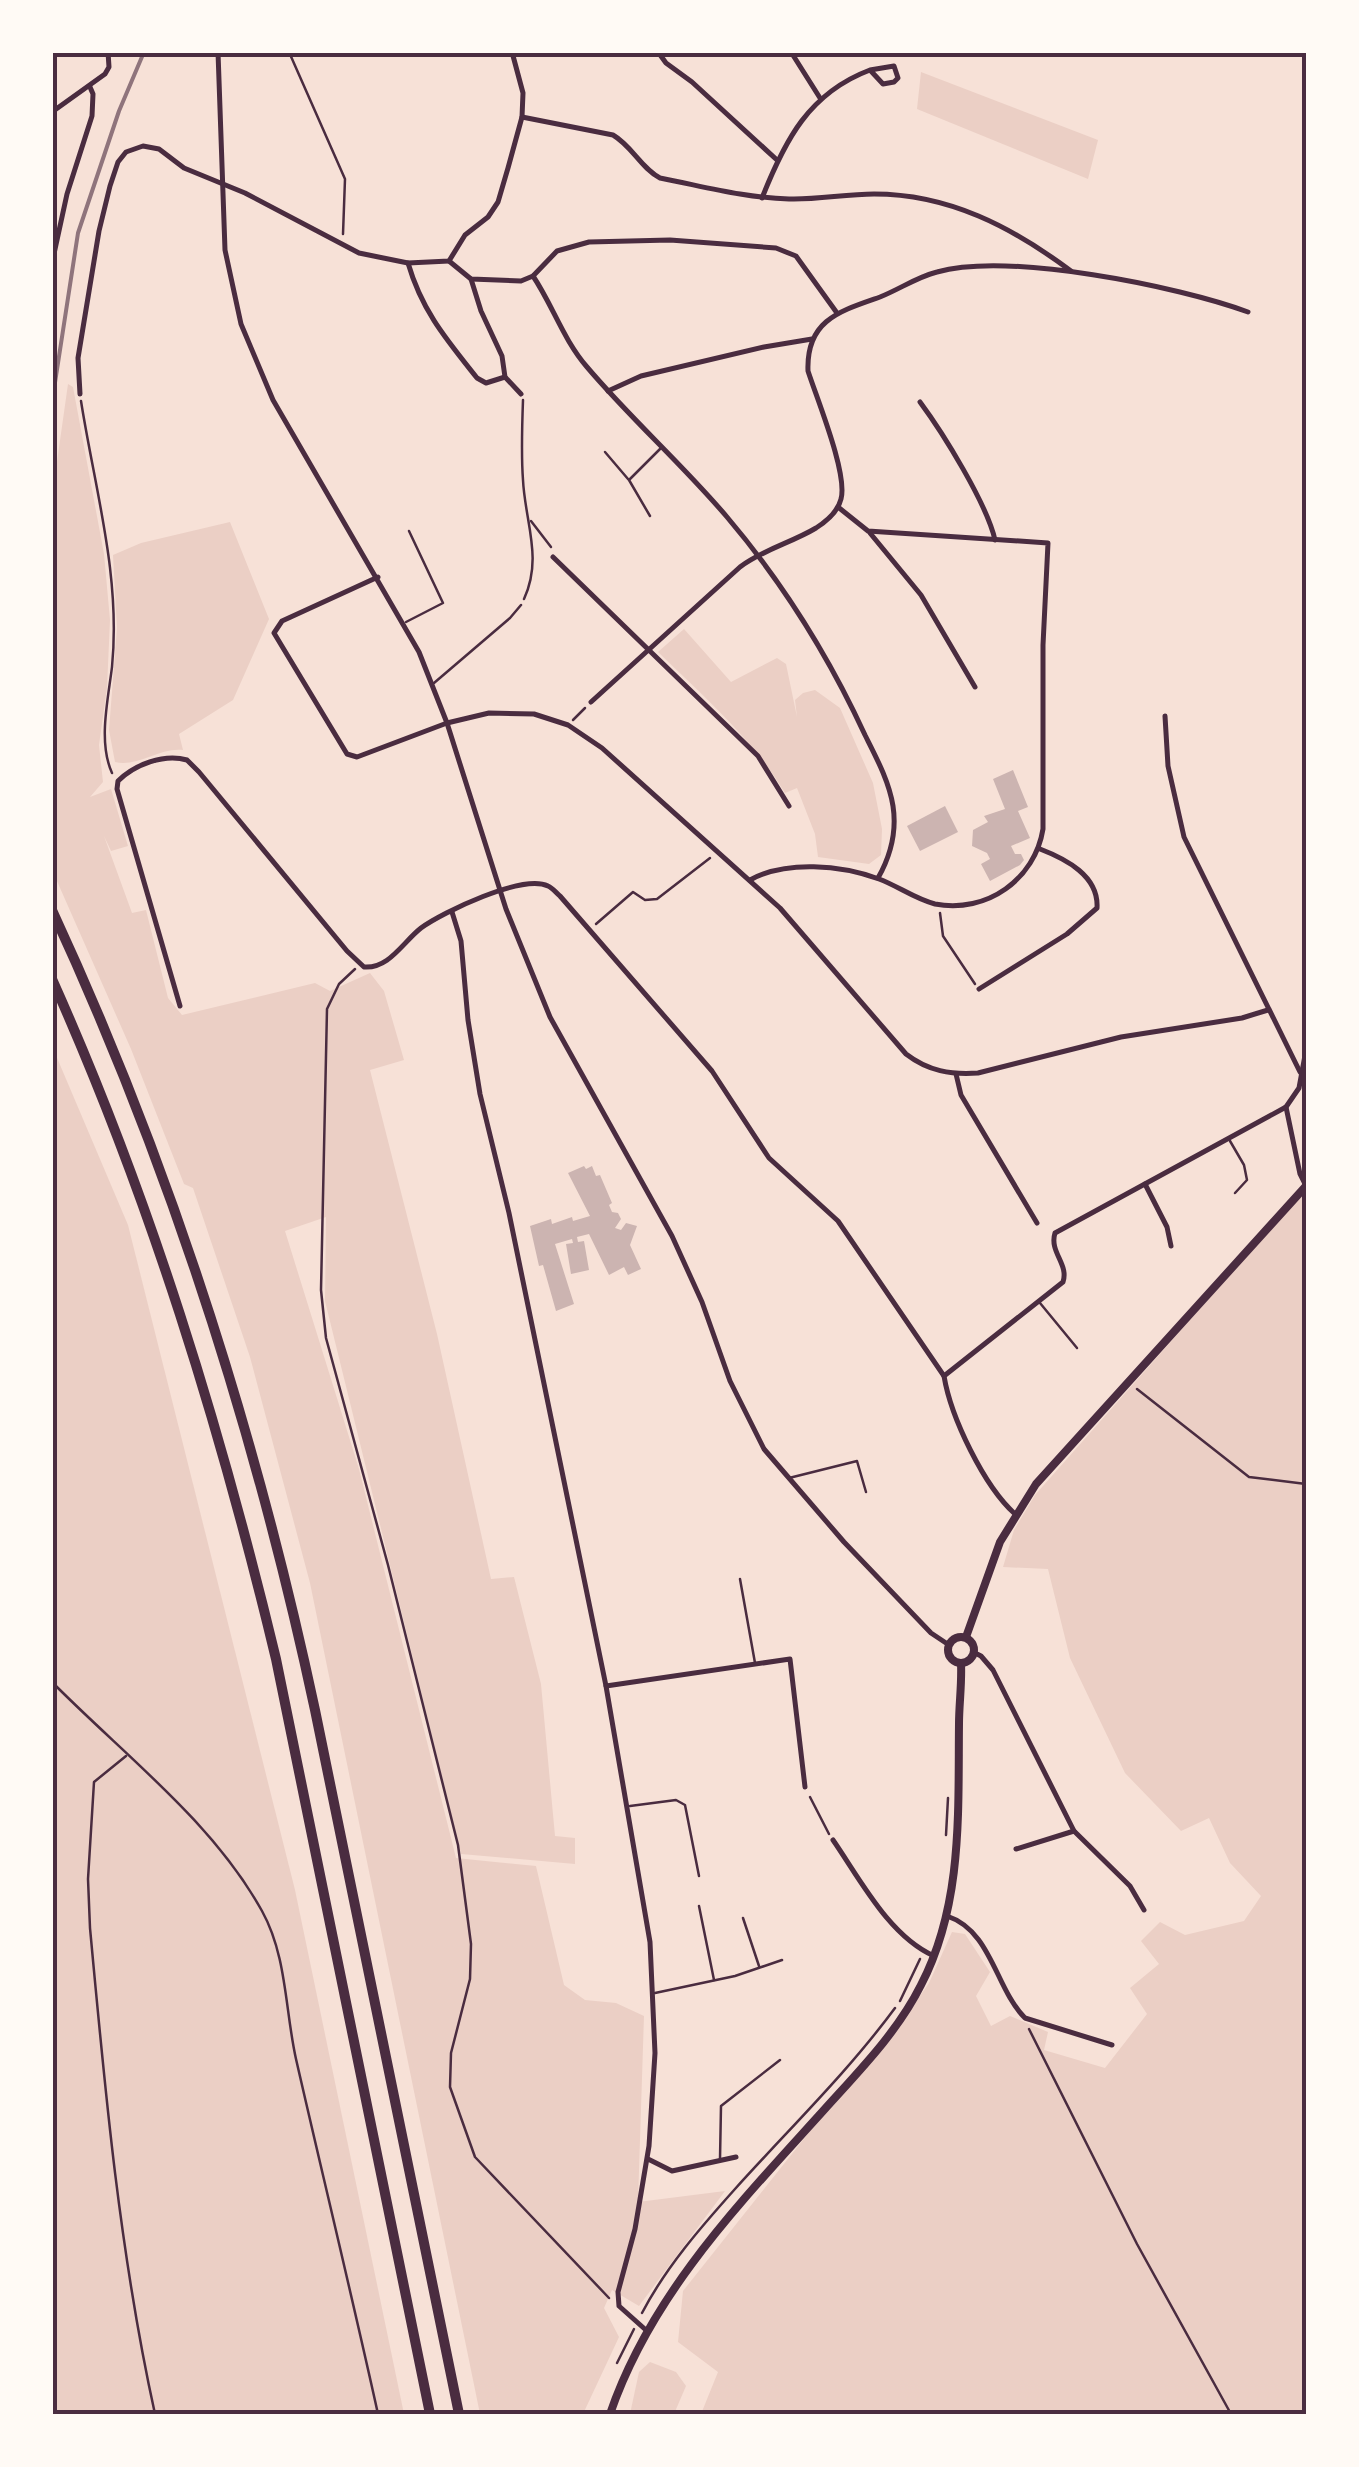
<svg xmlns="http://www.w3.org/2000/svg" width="1359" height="2467" font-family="'Varela Round',sans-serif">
<rect width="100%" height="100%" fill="#f7e1d7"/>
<g fill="#ebcfc5">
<path d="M921 72 1098 140 1088 179 917 109Z"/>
<path d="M68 384 73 387 104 554 110 620 107 688 99 745 103 782 90 797 111 789 128 846 111 851 104 836 132 913 146 910 168 998 182 1015 315 983 330 991 370 973 384 991 404 1060 370 1070 437 1334 491 1579 514 1577 541 1684 555 1836 575 1838V1864L461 1854 325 1301 326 1217 285 1231 359 1469 456 1858 536 1866 564 1985 585 2000 616 2003 644 2016 638 2202 725 2191 639 2306 612 2290 604 2308 619 2337 583 2414H480L310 1583 250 1357 193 1188 184 1184 131 1049 53 872 52 497Z"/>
<path d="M230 522 269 619 233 700 179 734 183 750C160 747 136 768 115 762L109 730 117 628 113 555 141 543Z"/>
<path d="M684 629 731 682 777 658 786 664 797 717 795 700 803 693 815 690 840 708 873 783 882 829 881 855 869 864 818 857 815 834 797 788 785 793C751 737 704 697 658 652Z"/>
<path d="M52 1046 128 1225 295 1890 404 2414H53Z"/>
<path d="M1306 1189V2414H701L718 2372 678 2342 683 2291 834 2101 889 2040 929 1983 952 1932 965 1934 990 1972 976 1996 991 2026 1010 2016 1048 2032 1044 2050 1105 2068 1147 2014 1130 1988 1159 1964 1141 1941 1160 1922 1185 1935 1244 1921 1261 1896 1230 1863 1209 1818 1181 1831 1125 1773 1070 1658 1048 1569 1003 1567 1014 1530 1035 1495Z"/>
<path d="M650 2362 676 2372 686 2386 674 2414H630L639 2372Z"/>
</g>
<g fill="#ccb4b1">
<path d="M1013 770 1028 807 1018 811 1030 838 1011 846 1015 854H1021L1024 860 1020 865 990 881 981 864 990 859 987 853 972 846 973 830 988 822 984 816 1005 809 993 779Z"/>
<path d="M945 806 958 832 920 851 907 826Z"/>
<path d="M584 1166 586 1169 592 1166 596 1176 600 1175 612 1203 609 1205 612 1212 618 1213 621 1219 615 1228 621 1230 626 1223 637 1226 630 1245 641 1269 628 1275 624 1267 609 1275 589 1234 577 1237 578 1242 584 1241 589 1270 571 1274 566 1244 573 1243 572 1239 555 1244 574 1304 556 1311 543 1265 539 1266 530 1226 551 1219 552 1224 572 1217 573 1221 590 1216 568 1173Z"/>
</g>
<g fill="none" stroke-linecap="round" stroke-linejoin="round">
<g stroke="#4a2c40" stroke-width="2.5">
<path d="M289 52 345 179 343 234"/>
<path d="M523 400C522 427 521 454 523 480 525 522 543 558 524 599"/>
<path d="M81 401C95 490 121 576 112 667 108 700 98 742 112 773"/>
<path d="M531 521 551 547"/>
<path d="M573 720 585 708"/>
<path d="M940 913 943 936 975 984"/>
<path d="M596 924 633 892 645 900 657 899 710 858"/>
<path d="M355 969 339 984 327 1009 321 1290 326 1338 388 1565 458 1845 471 1944 470 1979 451 2053 450 2087 475 2157 609 2298"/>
<path d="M1137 1389 1249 1477 1306 1484"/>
<path d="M52 1682C124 1755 212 1821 262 1911 287 1956 285 2010 296 2059 323 2177 352 2296 378 2414"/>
<path d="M126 1756 94 1782 88 1879 90 1928C105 2091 120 2255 155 2414"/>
<path d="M810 1797 829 1834"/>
<path d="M946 1835 948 1798"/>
<path d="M900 2001 920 1959"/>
<path d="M1029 2029 1137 2244 1231 2414"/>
<path d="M642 2313C666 2267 701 2227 735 2189 789 2129 847 2073 895 2008"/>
<path d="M617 2363 634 2329"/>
<path d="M624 2414V2413"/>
</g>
<g stroke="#4a2c40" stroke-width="2.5">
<path d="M605 452 628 479"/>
<path d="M650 516 629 480 661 448"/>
<path d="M406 622 443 603 409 531"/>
<path d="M434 683 510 618 521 605"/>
<path d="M1230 1141 1244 1165 1247 1180 1235 1193"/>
<path d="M1040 1303 1077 1348"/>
<path d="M789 1478 857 1461 866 1492"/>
<path d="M740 1579 755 1663"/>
<path d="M630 1806 676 1800 685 1805 699 1876"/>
<path d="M699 1906 714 1980"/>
<path d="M743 1918 759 1966"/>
<path d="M655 1993 735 1976 782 1960"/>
<path d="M720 2159 721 2106 780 2060"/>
</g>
<g stroke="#4a2c40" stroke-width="5">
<path d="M218 52 225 250 241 324 273 400 419 652 447 723 506 909 550 1017 672 1236 702 1302 730 1381 764 1449 844 1542 931 1633 949 1645"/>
<path d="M658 52 666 63 692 82 777 160"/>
<path d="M791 52 820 98"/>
<path d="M52 112 105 74 109 67 108 52"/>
<path d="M522 117 613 135C632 146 641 168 660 178 702 186 745 198 789 199 817 200 845 194 874 194 949 194 1012 227 1071 271"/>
<path d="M762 198C785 140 809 93 870 70L883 84 894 82 898 78 894 66 870 70"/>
<path d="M449 261 471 279 521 281 533 276 557 251 589 242 670 240 776 248 796 256 837 313"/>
<path d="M52 263 67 194 92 116 93 94 90 87"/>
<path d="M408 263C422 311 446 339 477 378L486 383 505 377"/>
<path d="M533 276C553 306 563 339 587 367 631 419 683 465 727 517 783 583 829 657 865 735 876 757 889 781 893 806 897 832 891 855 878 878"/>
<path d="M471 279 481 311 502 356 505 377 521 394"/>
<path d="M608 391 641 376 764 347 812 339"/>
<path d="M80 394 78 358 99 231 110 186 118 162 126 152 143 146 159 149 184 168 245 193 359 253 408 263 449 261 465 235 488 217 498 202 508 168 522 117 523 93 512 52"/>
<path d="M920 402C943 433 987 504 995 540"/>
<path d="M870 533 921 595 975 687"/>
<path d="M553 557 758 756 789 806"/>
<path d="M378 577 282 621 274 633 347 754 357 757 447 723 489 713 534 714 568 725 602 748 780 908 906 1054C928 1071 951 1075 978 1073L1121 1037 1242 1018 1268 1010"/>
<path d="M591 702 740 567C764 549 791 543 816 528 827 521 838 511 841 499 848 474 817 399 808 371 806 320 840 311 880 297 900 289 917 277 937 272 1008 252 1178 286 1248 312"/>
<path d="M1165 716 1168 766 1184 837 1300 1072"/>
<path d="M750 880C786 860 841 865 879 879 898 886 915 899 935 904 987 914 1035 879 1043 829V645L1048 543 868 531 838 507"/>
<path d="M452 912 461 941 468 1020 480 1094 509 1213 606 1686 650 1942 655 2053 649 2146 635 2229 618 2292 619 2306 647 2331"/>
<path d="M979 989 1067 934 1097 908C1099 876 1066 859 1040 849"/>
<path d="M180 1006 117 789 118 781C134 765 164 753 187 760L199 772 347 951 364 967C389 969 403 942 421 928 443 912 522 874 548 886 553 888 556 893 560 896L712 1071 769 1158 838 1221 944 1376C951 1418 984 1486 1015 1514"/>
<path d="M956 1074 961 1095 1037 1223"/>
<path d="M1286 1107 1300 1174 1306 1186"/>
<path d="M1145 1184 1167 1227 1171 1246"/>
<path d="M944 1376 1063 1282C1069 1264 1049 1252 1055 1233L1286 1107 1299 1088 1306 1050"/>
<path d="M975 1653 981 1656 993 1670 1074 1831 1130 1886 1144 1910"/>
<path d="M606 1686 790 1659 805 1787"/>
<path d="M833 1840C860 1879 889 1936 934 1956"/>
<path d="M1016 1849 1074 1831"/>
<path d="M947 1916C992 1931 995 1988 1025 2018L1112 2045"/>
<path d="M648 2159 672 2171 736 2157"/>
</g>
<g stroke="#4a2c40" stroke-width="8">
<circle cx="961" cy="1650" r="13"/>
<path d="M966 1637 1000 1542 1036 1484 1306 1186"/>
<path d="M610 2414C651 2294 740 2203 823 2111 858 2072 897 2033 921 1985 963 1904 958 1813 959 1724 959 1704 962 1684 961 1663"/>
</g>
<g stroke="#4a2c40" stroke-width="10">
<path d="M52 910C171 1167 256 1434 315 1710L459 2414"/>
<path d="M52 979C150 1198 220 1426 276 1659L430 2414"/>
</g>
<path stroke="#8f747c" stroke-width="4" d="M52 402 78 233 119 111 144 52"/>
</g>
<rect width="1359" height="2467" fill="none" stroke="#fffaf5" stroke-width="110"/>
<rect x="55" y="55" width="1249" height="2357" fill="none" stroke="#4a2c40" stroke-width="4"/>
</svg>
